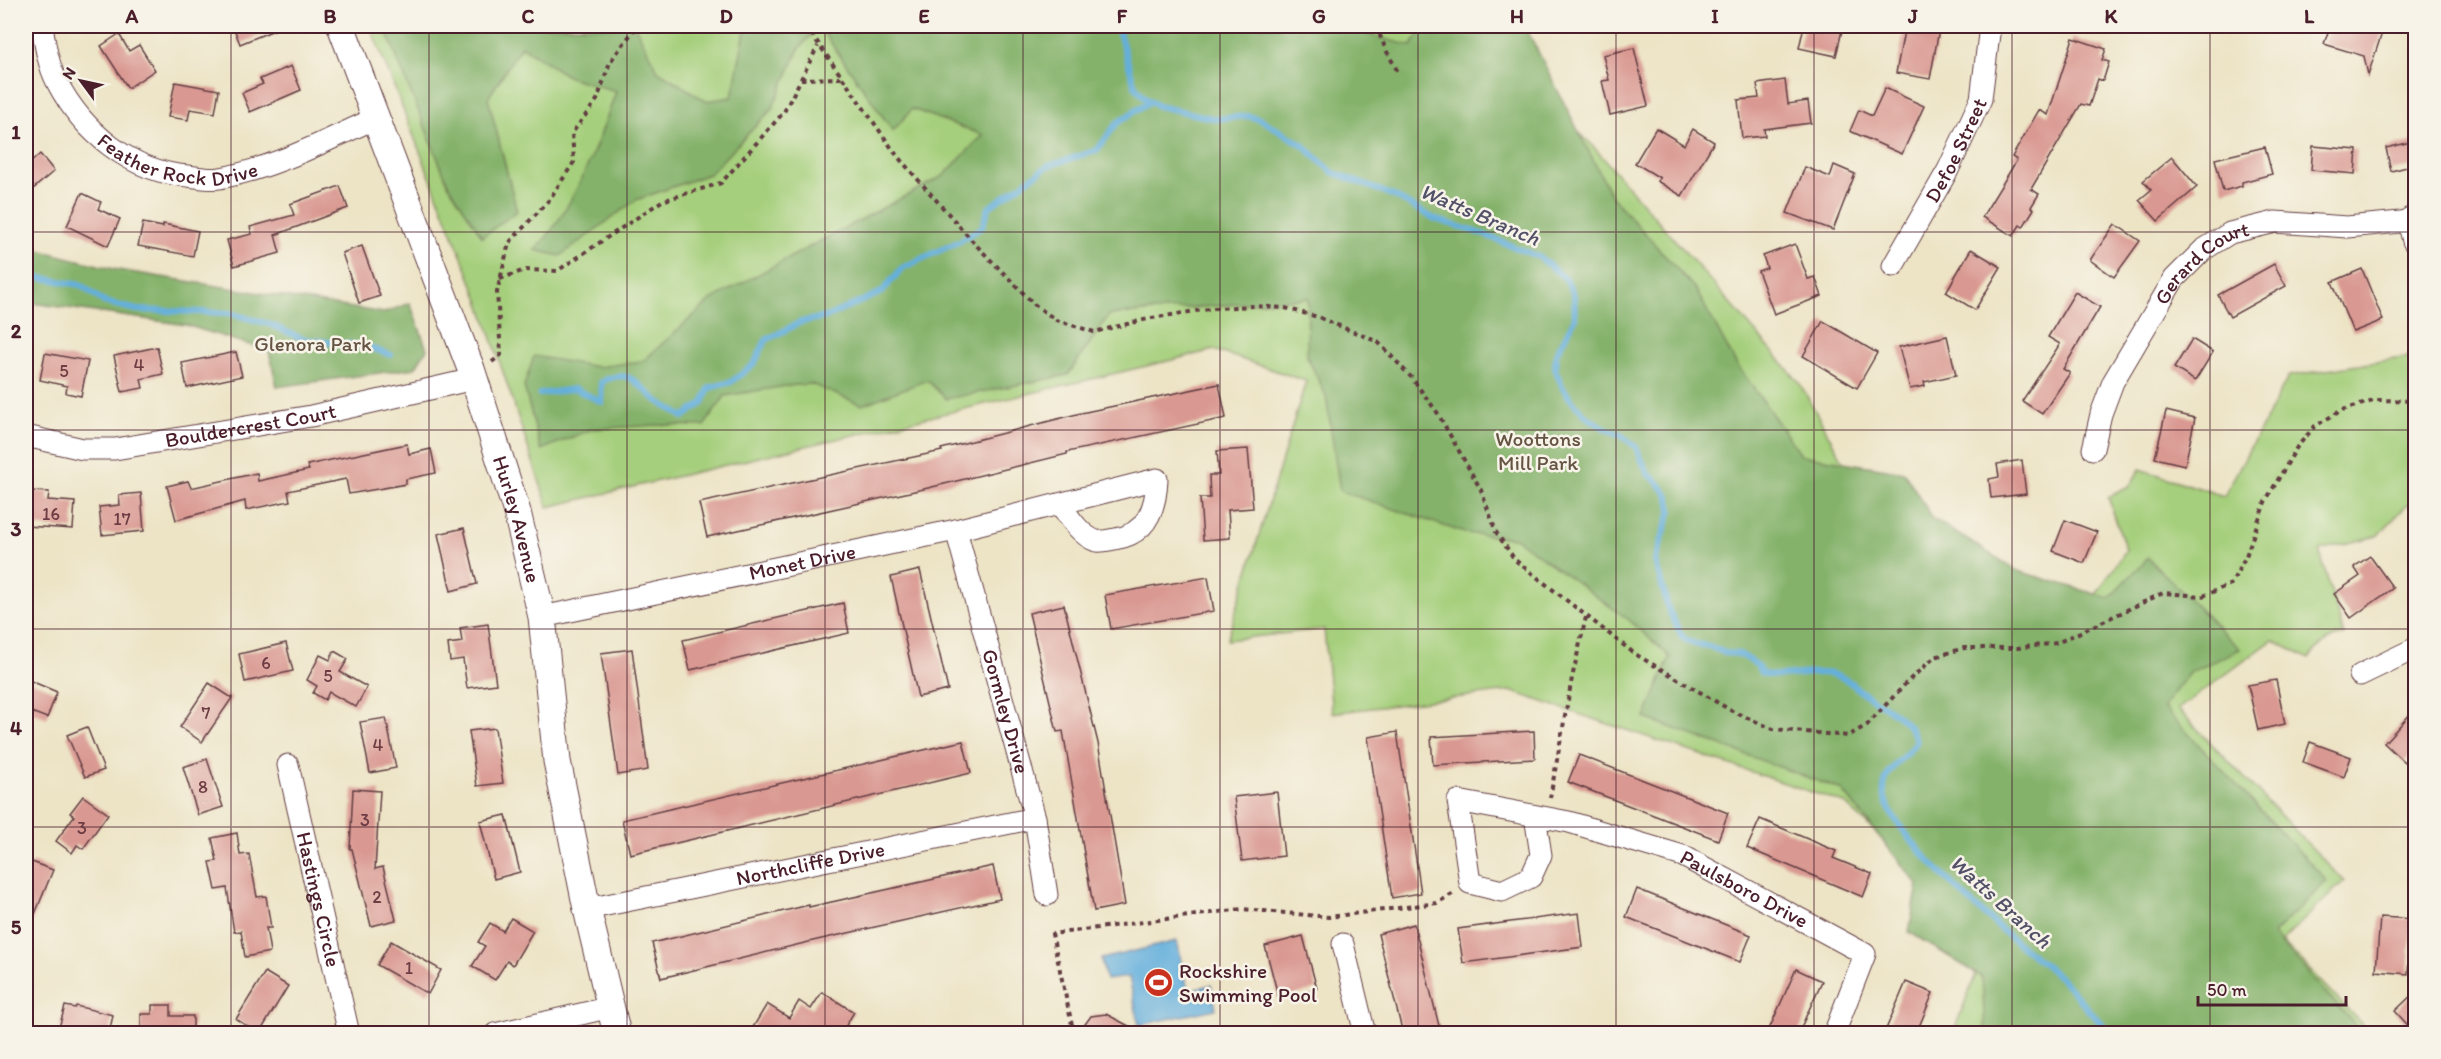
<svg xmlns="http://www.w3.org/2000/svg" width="2441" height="1059" font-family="Itim,sans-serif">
<rect width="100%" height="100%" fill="#f7f3e8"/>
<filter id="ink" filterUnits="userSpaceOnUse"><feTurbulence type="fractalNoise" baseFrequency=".0167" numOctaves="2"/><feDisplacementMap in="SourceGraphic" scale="12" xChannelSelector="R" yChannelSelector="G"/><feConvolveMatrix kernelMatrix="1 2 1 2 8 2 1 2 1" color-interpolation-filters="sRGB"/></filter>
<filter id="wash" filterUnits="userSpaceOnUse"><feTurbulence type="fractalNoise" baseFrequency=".008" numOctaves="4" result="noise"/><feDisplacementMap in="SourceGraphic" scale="24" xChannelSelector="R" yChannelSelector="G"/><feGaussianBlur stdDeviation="1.35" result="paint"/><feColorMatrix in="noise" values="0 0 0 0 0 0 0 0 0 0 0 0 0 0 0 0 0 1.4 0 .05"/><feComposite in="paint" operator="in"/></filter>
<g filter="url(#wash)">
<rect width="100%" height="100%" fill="#ede4c6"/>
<path fill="#a5cf7b" stroke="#787753" stroke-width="1.5" d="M370 26H1470L1591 144 1799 382 1888 542 2081 617 2126 550 2108 497 2129 487 2140 469 2224 496 2289 376 2415 356V497L2377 536 2319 550 2344 635C2328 638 2318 645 2309 659L2273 640 2178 709 2344 881 2282 941 2370 1033H1953L1998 917 1942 894 1844 803 1510 691 1332 713 1324 629 1227 640 1306 381 1214 350 548 507 480 303Z"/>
<g fill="#84b26b" stroke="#67684b" stroke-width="1.5">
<path d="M384 26H635L658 71 706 101 732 97 746 26H1362L1366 34 1411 46 1426 26H1525L1612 197 1696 290 1735 362 1801 455 1904 472 1933 519 2018 571 2109 598 2148 558 2240 649 2189 673 2163 707 2327 881 2273 934 2362 1033H1985L1982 977 1909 932 1918 885 1842 790 1645 718 1670 657 1629 620 1515 538 1465 533 1340 491 1326 396 1307 356 1308 298 1109 315 1068 375 946 399 927 380 862 405 811 384 786 386 725 396 704 426 658 425 592 429 541 450 524 386 534 356 598 367 643 361 712 299 943 176 983 135 912 109 893 131 819 26 799 49 772 109 709 174 636 200 560 256 535 250C573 211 599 142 616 91L569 77 521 46 488 98 517 211 482 237 448 184Z"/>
<path d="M26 247 118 270 384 313 410 303 427 349 415 368 277 387 269 351 186 325 26 302Z"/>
</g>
<path fill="#63afdc" stroke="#566784" stroke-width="1.5" d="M1177 941 1188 990 1211 985 1216 1009 1139 1025 1129 977 1106 980 1101 959Z"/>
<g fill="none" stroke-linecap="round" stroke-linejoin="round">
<g stroke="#63afdc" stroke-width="6">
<path d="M1117 26 1135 86 1145 98 1158 106 1216 119 1248 116 1262 120 1303 145 1332 172 1394 196 1435 219 1485 235 1539 257 1566 279 1574 295 1575 318 1556 354 1555 369 1563 388 1572 401 1586 416 1604 428 1621 435 1636 447 1648 474 1657 481 1669 497 1671 510 1655 561 1669 611 1683 638 1695 644 1709 646 1725 653 1740 654 1757 665 1761 673C1785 681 1807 669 1831 674 1848 677 1853 686 1866 695 1887 708 1908 718 1917 741 1906 758 1882 769 1884 793 1886 826 1975 907 2002 930 2021 948 2043 961 2062 980 2079 997 2093 1017 2112 1034"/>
<path d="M26 278H42L81 285 104 302 137 310 229 313 269 324 303 339 364 346 391 355"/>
<path d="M540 394 575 389 602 402 601 382C631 368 634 382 654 398 663 405 674 411 683 417L703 403 709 388 731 382 754 364 766 340 801 322 826 317 882 292 902 268 960 241 982 227 989 207 1048 166 1097 150 1117 123 1150 101"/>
</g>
</g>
<g id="blocks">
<g fill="#d99891">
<path d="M233 26H284L240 44Z"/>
<path d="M1804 26H1843L1836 56 1799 48Z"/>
<path d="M1905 26 1939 30 1930 79 1896 73Z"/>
<path d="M2330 26H2368L2381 30V36L2368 75 2364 56 2324 44Z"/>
<path d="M119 34 129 51 139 45 155 70 128 88 101 46Z"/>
<path d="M2073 38 2106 49 2102 60 2109 62 2103 81 2098 79 2089 106 2081 104 2031 189 2039 194 2031 207 2034 209 2023 227 2020 225 2013 236 1982 217 2017 160 2012 157 2039 110 2048 115Z"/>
<path d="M1634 48 1648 106 1610 115 1602 81 1609 80 1603 55Z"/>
<path d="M291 66 301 90 250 112 242 93 263 84 260 79Z"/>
<path d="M1785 80 1788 104 1808 101 1811 123 1764 129 1765 136 1742 138 1738 100 1759 98 1757 84Z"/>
<path d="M175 82 219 90 215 113 190 109 188 120 168 117Z"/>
<path d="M1885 88 1924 106 1902 154 1850 131 1859 110 1872 116Z"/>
<path d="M1656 128 1684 145 1693 129 1714 142 1682 196 1657 181 1660 178 1635 163Z"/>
<path d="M2415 141V165L2391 171 2386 148Z"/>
<path d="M2313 146 2357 150 2355 174 2311 170Z"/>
<path d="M2265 147 2272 174 2242 182V186L2223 191 2215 159Z"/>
<path d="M40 154 54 171 26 195V167Z"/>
<path d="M2172 157 2197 187 2158 221 2139 200 2151 190 2143 181Z"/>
<path d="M1834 165 1855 174 1833 230 1787 213 1805 167 1830 177Z"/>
<path d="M340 186 348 208 275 235 280 253 234 266 227 240 252 234 250 227 294 215 290 204Z"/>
<path d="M82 193 101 202 98 209 120 219 108 246 67 226Z"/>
<path d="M143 223 163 227V224L198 231 193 256 138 246Z"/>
<path d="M2115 224 2140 241 2114 277 2090 260Z"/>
<path d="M1795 244 1808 279 1815 277 1822 296 1774 314 1758 271 1767 268 1763 256Z"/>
<path d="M362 246 380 296 359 303 342 253Z"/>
<path d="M1971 249 2001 267 1975 310 1946 292Z"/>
<path d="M2274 264 2286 286 2230 317 2218 295Z"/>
<path d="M2362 269 2383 320 2353 332 2332 282Z"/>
<path d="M2075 292 2100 307 2063 369 2070 373 2042 414 2022 401 2060 344 2048 337Z"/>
<path d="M1823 321 1877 353 1857 388 1803 356Z"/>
<path d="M1947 336 1956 375 1924 382 1925 386 1910 389 1899 347Z"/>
<path d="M2192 339 2213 352 2195 381 2174 368Z"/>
<path d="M157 347 163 374 141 379 143 388 122 392 114 356Z"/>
<path d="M236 352 242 376 187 388 182 363Z"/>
<path d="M45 353 88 361 81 396 66 393 67 386 40 380Z"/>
<path d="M1219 384 1226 418 1067 452V454L928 488 707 537 699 503 942 451 941 449 1081 413Z"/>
<path d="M2166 411 2195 418 2185 465 2155 458Z"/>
<path d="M407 444 409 454 431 449 436 473 406 479V484L349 494 346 479 288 491 290 501 246 510 245 501 176 520 167 486 188 481 191 488 257 473 258 481 309 470 307 465Z"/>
<path d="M1248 449 1253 508 1228 510 1230 538 1203 540 1200 498H1210L1209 475H1219L1217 451Z"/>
<path d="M2022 460 2026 494 1991 498 1989 479 1999 477 1997 464Z"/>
<path d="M29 491 49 492 48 500 75 502 73 529 26 526Z"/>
<path d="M141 493 144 531 102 535 99 507 120 505 119 495Z"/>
<path d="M2065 520 2097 532 2084 563 2053 551Z"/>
<path d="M464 528 477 584 451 591 438 534Z"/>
<path d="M2370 556 2393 588 2351 618 2334 594 2360 576 2354 567Z"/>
<path d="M920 570 948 690 918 697 891 577Z"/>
<path d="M1208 577 1214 611 1111 629 1105 595Z"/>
<path d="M843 603 849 633 690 670 683 640Z"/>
<path d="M1064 605 1098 743 1125 905 1094 911 1063 731 1057 732 1029 613Z"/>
<path d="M488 624 496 684 467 688 463 659 450 661 448 644 462 642 460 628Z"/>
<path d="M286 643 293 671 245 682 239 654Z"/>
<path d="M632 649 648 770 618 775 601 653Z"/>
<path d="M334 651 348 659 340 672 367 687 356 707 329 692 325 700 313 693 317 686 307 680 320 655 330 660Z"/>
<path d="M26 679 57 692 47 718 26 710Z"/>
<path d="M2276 680 2285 724 2258 730 2248 685Z"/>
<path d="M209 683 232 698 202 742 180 727Z"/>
<path d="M2415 709V750L2404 762 2384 743Z"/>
<path d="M386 718 396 768 370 773 360 722Z"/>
<path d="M87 727 104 770 85 777 67 735Z"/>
<path d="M495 728 503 783 477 786 469 731Z"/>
<path d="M1534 731 1535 759 1433 765 1431 737Z"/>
<path d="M1397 732 1421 893 1392 898 1368 737Z"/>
<path d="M963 741 971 773 630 854 622 820Z"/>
<path d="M2310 742 2351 757 2344 777 2303 762Z"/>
<path d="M1579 755 1728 813 1718 840 1568 782Z"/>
<path d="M207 759 223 807 198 815 183 767Z"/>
<path d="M353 789 380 791 375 869 383 867 396 920 371 926 352 849H350Z"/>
<path d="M1277 792 1284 856 1242 861 1234 797Z"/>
<path d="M83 796 108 814 83 849 77 845 72 853 56 841 74 816 70 813Z"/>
<path d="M506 815 520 872 494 879 480 821Z"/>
<path d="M1760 819 1836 851 1833 858 1872 874 1863 897 1747 848Z"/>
<path d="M237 833 240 855 249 854 257 897 266 896 271 928H266L270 952 245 957 241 931 234 932 227 888 216 890 210 862 217 861 212 838Z"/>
<path d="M32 862 53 870 26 936V879Z"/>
<path d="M993 866 1000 899 817 940 661 978 652 943 809 905V907Z"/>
<path d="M1637 889 1751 935 1740 962 1626 917Z"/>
<path d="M1579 913 1583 947 1463 963 1458 929Z"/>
<path d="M2380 917 2412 919 2408 974 2376 971Z"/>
<path d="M511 918 533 931 513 965 507 961 495 980 472 966 485 946 478 942 490 923 503 931Z"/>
<path d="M1414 924 1441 1034H1403L1378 934Z"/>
<path d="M1303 936 1317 989 1279 999 1265 946Z"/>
<path d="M391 941 441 970 428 994 377 965Z"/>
<path d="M1796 969 1822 981 1798 1034H1767Z"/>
<path d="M265 972 288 986 259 1034 236 1019Z"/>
<path d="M1906 982 1933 993 1916 1034H1884Z"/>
<path d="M822 992 854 1012 841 1034H749L767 1004 789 1018 799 1001 811 1009Z"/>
<path d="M2415 992V1033L2395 1011Z"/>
<path d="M152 1005H171V1016H193V1034H141V1014H152Z"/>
<path d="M65 1006 75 1008 76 1006 113 1015 109 1034H80L59 1028Z"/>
<path d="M1106 1014 1144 1034H1078L1091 1016Z"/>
</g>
</g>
</g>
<g filter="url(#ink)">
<use href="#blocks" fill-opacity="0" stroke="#623d42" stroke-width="1.5"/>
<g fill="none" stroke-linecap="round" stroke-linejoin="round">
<defs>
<g id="minor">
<path id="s1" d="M42 26C45 44 48 65 57 82 83 132 131 172 188 176 198 177 210 180 220 178 275 168 325 141 376 118"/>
<path id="s2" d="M1893 266 1948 170 1981 99 1990 26"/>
<path id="s3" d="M26 436 83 449H115L311 416 474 379"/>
<path id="s4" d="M2093 449 2101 414 2113 382 2174 279 2203 250 2230 233 2275 222 2347 227 2411 221"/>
<path id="s5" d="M956 530 1035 818 1047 895"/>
<path id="s6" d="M542 617 956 530 1157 479C1156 508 1147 534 1115 539 1109 540 1102 542 1096 541 1080 535 1069 517 1060 504"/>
<path d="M2360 675 2416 648"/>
<path id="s7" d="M288 765 349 1034"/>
<path id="s8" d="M1535 816 1541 855 1531 877 1502 891 1470 883 1458 801 1569 822 1683 856 1865 954 1834 1034"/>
<path id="s9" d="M587 909 1035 818"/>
<path d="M1343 944 1365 1034"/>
<path d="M495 1034 611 1007"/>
</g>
<g id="tertiary">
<path id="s10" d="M341 26 471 369 517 512 542 617 557 761 587 909 617 1034"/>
<path d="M2416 221H2411L2416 240"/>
</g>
</defs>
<use href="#minor" stroke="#623d42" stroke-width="23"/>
<use href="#tertiary" stroke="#623d42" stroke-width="29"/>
<g stroke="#623d42" stroke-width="4" stroke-dasharray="4.5 4.5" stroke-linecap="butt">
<path d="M806 26 898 157 976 245 1035 305 1056 320 1094 332 1152 318 1215 308 1254 306 1285 308 1318 317 1378 342 1411 377 1437 412 1481 490 1496 532 1515 560 1635 654 1732 711 1773 729 1848 736 1867 725 1909 680 1935 657 1964 648H2018L2057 643 2163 593 2203 596 2231 584 2246 556 2265 502 2297 447 2315 426 2342 410 2377 400 2416 401"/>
<path d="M1376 26 1386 50 1398 72"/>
<path d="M801 79 842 78"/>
<path d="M500 279 525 270 557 271 662 201 721 183 784 112 818 46"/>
<path d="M492 362 501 355 497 292 509 243 549 200 574 162 572 133 597 100 610 62 637 26"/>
<path d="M1550 798 1572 678 1586 617"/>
<path d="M1074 1034 1052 934 1242 909 1329 917 1437 903 1454 893"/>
</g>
<use href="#minor" stroke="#fff" stroke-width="21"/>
<use href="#tertiary" stroke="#fff" stroke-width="27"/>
</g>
</g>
<path fill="none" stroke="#4a1f2b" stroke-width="1.5" stroke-opacity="0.55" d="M231 26V1034M429 26V1034M627 26V1034M825 26V1034M1023 26V1034M1220 26V1034M1418 26V1034M1616 26V1034M1814 26V1034M2012 26V1034M2210 26V1034M26 232H2416M26 430H2416M26 629H2416M26 827H2416"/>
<defs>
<symbol id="stadium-disc" viewBox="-11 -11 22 22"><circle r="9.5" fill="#c8321e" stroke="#f7f3e8"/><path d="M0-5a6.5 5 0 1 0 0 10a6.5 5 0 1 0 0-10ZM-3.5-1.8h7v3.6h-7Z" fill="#fff"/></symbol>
</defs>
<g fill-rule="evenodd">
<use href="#stadium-disc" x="1142" y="966" width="33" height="33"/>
</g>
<g text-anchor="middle" stroke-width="5" stroke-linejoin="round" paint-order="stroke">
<g font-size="18" fill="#6e3d44">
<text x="139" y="371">4</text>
<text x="64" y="377">5</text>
<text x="51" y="520">16</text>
<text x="122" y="525">17</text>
<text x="266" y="669">6</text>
<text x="328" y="682">5</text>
<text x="206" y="719">7</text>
<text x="378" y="751">4</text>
<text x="203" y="793">8</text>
<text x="365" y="826">3</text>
<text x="82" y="834">3</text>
<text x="377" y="903">2</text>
<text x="409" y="974">1</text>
</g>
<g font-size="21" fill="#4a1f2b" stroke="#f7f3e8">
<text dy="7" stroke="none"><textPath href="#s1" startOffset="213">Feather Rock Drive</textPath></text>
<text dy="7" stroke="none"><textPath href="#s2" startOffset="132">Defoe Street</textPath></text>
<text dy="7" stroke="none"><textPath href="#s4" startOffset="222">Gerard Court</textPath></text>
<text dy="7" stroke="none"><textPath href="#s3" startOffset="228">Bouldercrest Court</textPath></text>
<text dy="7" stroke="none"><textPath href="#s10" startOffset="524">Hurley Avenue</textPath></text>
<text dy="7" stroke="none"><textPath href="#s6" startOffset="266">Monet Drive</textPath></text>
<text dy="7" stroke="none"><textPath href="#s5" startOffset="188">Gormley Drive</textPath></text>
<text dy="7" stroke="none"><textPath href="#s9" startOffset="228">Northcliffe Drive</textPath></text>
<text dy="7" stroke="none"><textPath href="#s8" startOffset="513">Paulsboro Drive</textPath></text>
<text dy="7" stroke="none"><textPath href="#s7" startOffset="138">Hastings Circle</textPath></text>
</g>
<g font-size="21" fill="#655443" stroke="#f7f3e8">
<text x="313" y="351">Glenora Park</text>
<text x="1538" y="446">Woottons<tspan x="1538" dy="24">Mill Park</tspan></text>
</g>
<g font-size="21" fill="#4a1f2b" stroke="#f7f3e8" text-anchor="start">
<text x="1179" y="978">Rockshire<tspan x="1179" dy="24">Swimming Pool</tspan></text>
</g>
<g font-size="22" font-style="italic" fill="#535169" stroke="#f7f3e8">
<text transform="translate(1480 214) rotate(23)" y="8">Watts Branch</text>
<text transform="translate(2001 901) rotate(42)" y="8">Watts Branch</text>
</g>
</g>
<rect width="2441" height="1059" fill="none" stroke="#f7f3e8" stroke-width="66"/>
<g transform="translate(81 81) rotate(303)" stroke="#f7f3e8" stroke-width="4.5" paint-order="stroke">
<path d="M0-4.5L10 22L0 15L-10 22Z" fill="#4a1f2b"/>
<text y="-9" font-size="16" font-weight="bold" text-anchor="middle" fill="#4a1f2b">N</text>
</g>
<path d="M2198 996v9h148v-9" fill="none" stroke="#4a1f2b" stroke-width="3"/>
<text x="2207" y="996" font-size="18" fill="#4a1f2b" stroke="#f7f3e8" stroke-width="4.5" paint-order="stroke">50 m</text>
<rect x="33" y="33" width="2375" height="993" fill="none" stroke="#4a1f2b" stroke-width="2"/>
<g font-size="20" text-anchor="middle" font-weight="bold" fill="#4a1f2b">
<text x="132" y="23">A</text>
<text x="330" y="23">B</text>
<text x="528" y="23">C</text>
<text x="726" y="23">D</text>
<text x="924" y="23">E</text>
<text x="1122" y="23">F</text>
<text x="1319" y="23">G</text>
<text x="1517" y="23">H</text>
<text x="1715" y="23">I</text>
<text x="1913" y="23">J</text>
<text x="2111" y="23">K</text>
<text x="2309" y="23">L</text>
<text x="16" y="139">1</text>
<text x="16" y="338">2</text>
<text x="16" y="536">3</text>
<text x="16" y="735">4</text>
<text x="16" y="934">5</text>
</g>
</svg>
